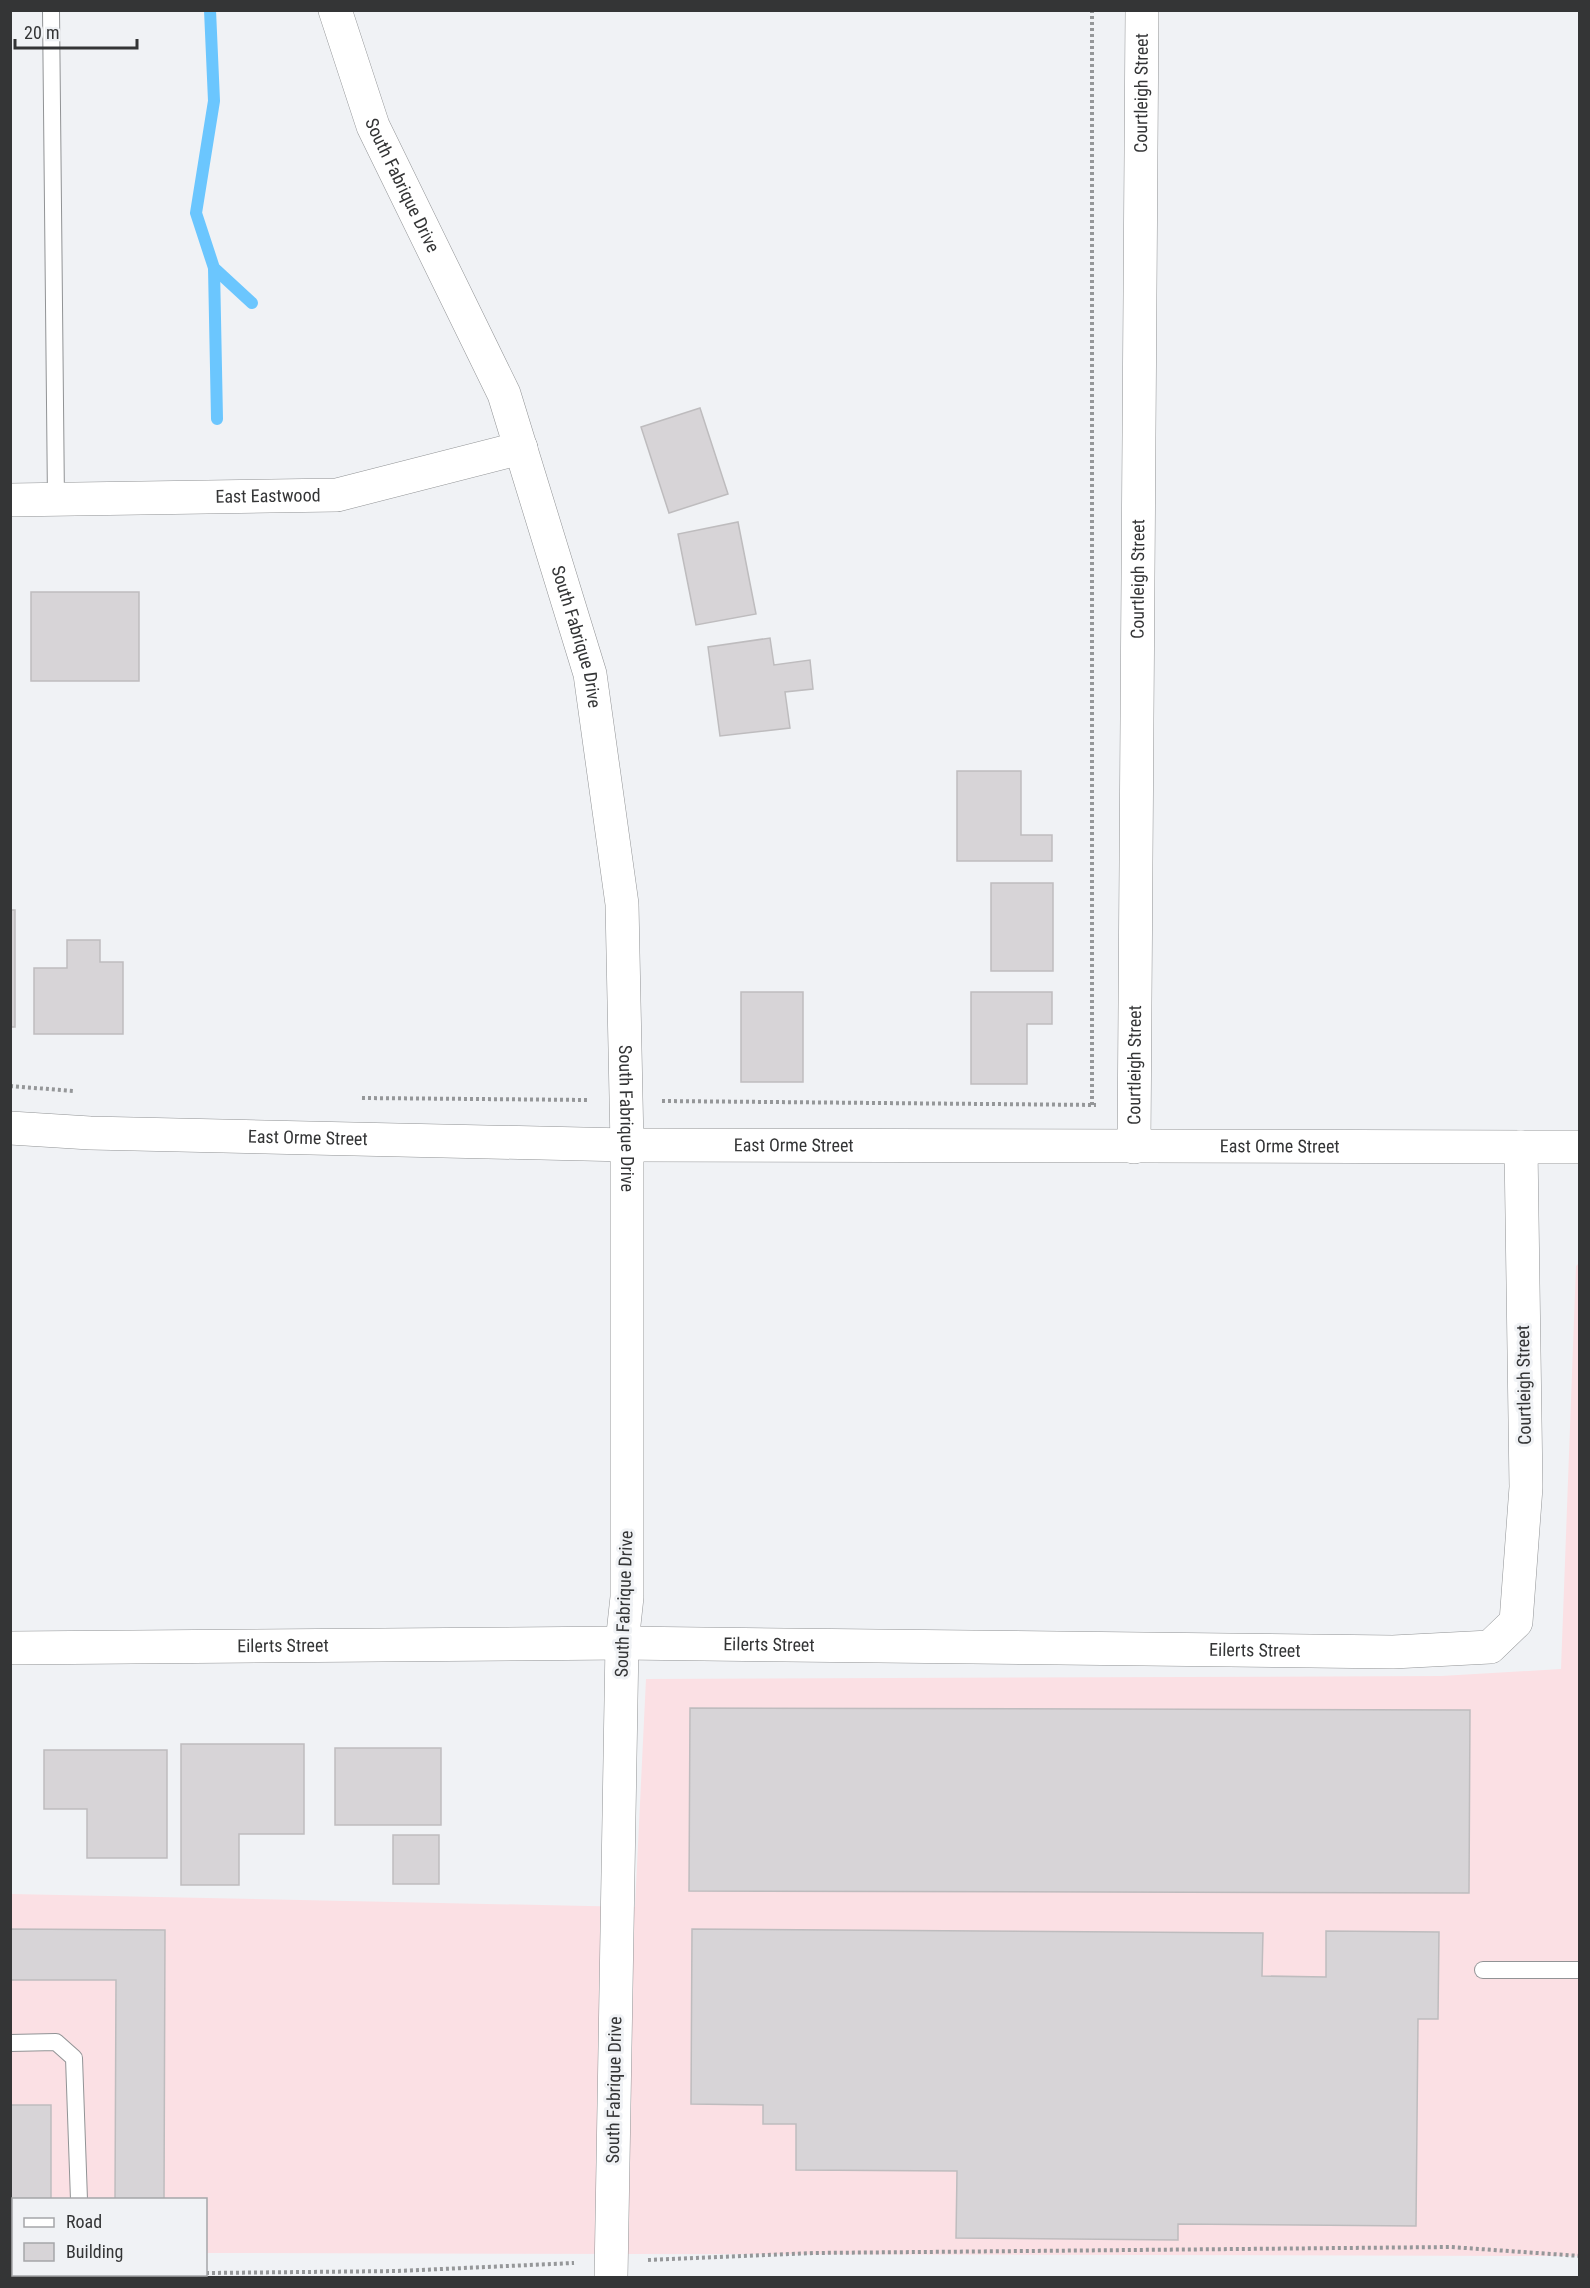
<svg xmlns="http://www.w3.org/2000/svg" width="1590" height="2288" font-family="'Roboto Condensed',sans-serif">
<rect width="100%" height="100%" fill="#f0f2f5"/>
<path fill="#fbe0e4" d="M1579 1263V2256L206 2253V2200H14L13 2253H11V1894L635 1907 646 1679 1441 1676 1561 1669 1576 1266Z"/>
<g fill="none" stroke-linecap="round" stroke-linejoin="round">
<g stroke="#6bc6fe" stroke-width="12">
<path d="M210 10 214 101 196 213 214 268 252 303"/>
<path d="M214 268 217 419"/>
</g>
</g>
<g fill="#d7d4d7" stroke="#bebcbe" stroke-width="1.5">
<path d="M700 408 728 494 669 513 641 427Z"/>
<path d="M738 522 756 614 696 625 678 534Z"/>
<rect x="31" y="592" width="108" height="89"/>
<path d="M770 638 774 665 810 660 813 689 785 692 790 728 720 736 708 647Z"/>
<path d="M957 771H1021V835H1052V861H957Z"/>
<rect x="991" y="883" width="62" height="88"/>
<rect x="10" y="910" width="5" height="117"/>
<path d="M67 940H100V962H123V1034H34V968H67Z"/>
<rect x="741" y="992" width="62" height="90"/>
<path d="M971 992H1052V1024H1027V1084H971Z"/>
<path d="M690 1708 1470 1710 1469 1893 689 1891Z"/>
<path d="M181 1744H304V1834H239V1885H181Z"/>
<rect x="335" y="1748" width="106" height="77"/>
<path d="M44 1750H167V1858H87V1809H44Z"/>
<rect x="393" y="1835" width="46" height="49"/>
<path d="M10 1929 165 1930 164 2200H115L116 1980H10Z"/>
<path d="M692 1929 1263 1933 1262 1976 1326 1977V1931L1439 1932 1438 2019H1418L1416 2226 1178 2224V2240L956 2238 957 2171 796 2170V2124H763V2105L691 2104Z"/>
<path d="M10 2105H51V2200H14V2238H10Z"/>
</g>
<g fill="none" stroke-linecap="round" stroke-linejoin="round">
<defs>
<g id="lane">
<path d="M51 10 56 501"/>
<path d="M1483 1970H1580"/>
<path d="M10 2043 56 2042 74 2058 79 2200"/>
<path d="M82 2274V2278"/>
</g>
<g id="street">
<path id="s1" d="M335 10 373 126 504 394 590 674 622 904 627 1145V1597L622 1643 611 2278"/>
<path id="s2" d="M10 500 337 495 521 448"/>
<path id="s3" d="M10 1128 90 1133 627 1145 1580 1147"/>
<path id="s4" d="M1134 1147 1142 10"/>
<path id="s5" d="M10 1648 622 1643 1393 1652 1490 1647 1516 1622 1526 1487 1521 1147"/>
</g>
</defs>
<use href="#lane" stroke="#919395" stroke-width="18"/>
<use href="#street" stroke="#919395" stroke-width="34"/>
<g stroke="#959799" stroke-width="4" stroke-dasharray="3 3" stroke-linecap="butt">
<path d="M1092 10V1105"/>
<path d="M10 1086 73 1091"/>
<path d="M362 1098 589 1100"/>
<path d="M662 1101 1096 1105"/>
<path d="M648 2260 814 2253 1451 2247 1580 2256"/>
<path d="M206 2273 398 2271 574 2263"/>
<path d="M10 2275 28 2274"/>
</g>
<use href="#lane" stroke="#fff" stroke-width="16"/>
<use href="#street" stroke="#fff" stroke-width="33"/>
</g>
<g text-anchor="middle" stroke-width="6" stroke-linejoin="round" paint-order="stroke">
<g font-size="18" fill="#343536" stroke="#f0f2f5">
<text dy="6" stroke="none"><textPath href="#s4" startOffset="1054">Courtleigh Street</textPath></text>
<text dy="6" stroke="none"><textPath href="#s1" startOffset="188">South Fabrique Drive</textPath></text>
<text dy="6" stroke="none"><textPath href="#s2" startOffset="258">East Eastwood</textPath></text>
<text dy="6" stroke="none"><textPath href="#s4" startOffset="568">Courtleigh Street</textPath></text>
<text dy="6" stroke="none"><textPath href="#s1" startOffset="674">South Fabrique Drive</textPath></text>
<text dy="6" stroke="none"><textPath href="#s4" startOffset="82">Courtleigh Street</textPath></text>
<text dy="6" stroke="none"><textPath href="#s1" startOffset="1160">South Fabrique Drive</textPath></text>
<text dy="6" stroke="none"><textPath href="#s3" startOffset="298">East Orme Street</textPath></text>
<text dy="6" stroke="none"><textPath href="#s3" startOffset="784">East Orme Street</textPath></text>
<text dy="6" stroke="none"><textPath href="#s3" startOffset="1270">East Orme Street</textPath></text>
<text transform="translate(1524 1385) rotate(-91)" y="6">Courtleigh Street</text>
<text transform="translate(624 1604) rotate(-88)" y="6">South Fabrique Drive</text>
<text dy="6" stroke="none"><textPath href="#s5" startOffset="759">Eilerts Street</textPath></text>
<text dy="6" stroke="none"><textPath href="#s5" startOffset="273">Eilerts Street</textPath></text>
<text dy="6" stroke="none"><textPath href="#s5" startOffset="1245">Eilerts Street</textPath></text>
<text transform="translate(614 2090) rotate(-89)" y="6">South Fabrique Drive</text>
</g>
</g>
<rect width="1590" height="2288" fill="none" stroke="#343536" stroke-width="24"/>
<rect x="12" y="2198" width="195" height="78" fill="#f0f2f5" stroke="#a5a6a9" stroke-width="1.5"/>
<rect x="24" y="2218" width="30" height="9" fill="#ffffff" stroke="#a5a6a9" stroke-width="1.5"/>
<text x="66" y="2228" font-size="18" fill="#343536">Road</text>
<rect x="24" y="2243" width="30" height="18" fill="#d7d4d7" stroke="#a5a6a9" stroke-width="1.5"/>
<text x="66" y="2258" font-size="18" fill="#343536">Building</text>
<path d="M15 39v9h122v-9" fill="none" stroke="#343536" stroke-width="3"/>
<text x="24" y="39" font-size="18" fill="#343536" stroke="#f0f2f5" stroke-width="4.5" paint-order="stroke">20 m</text>
</svg>
